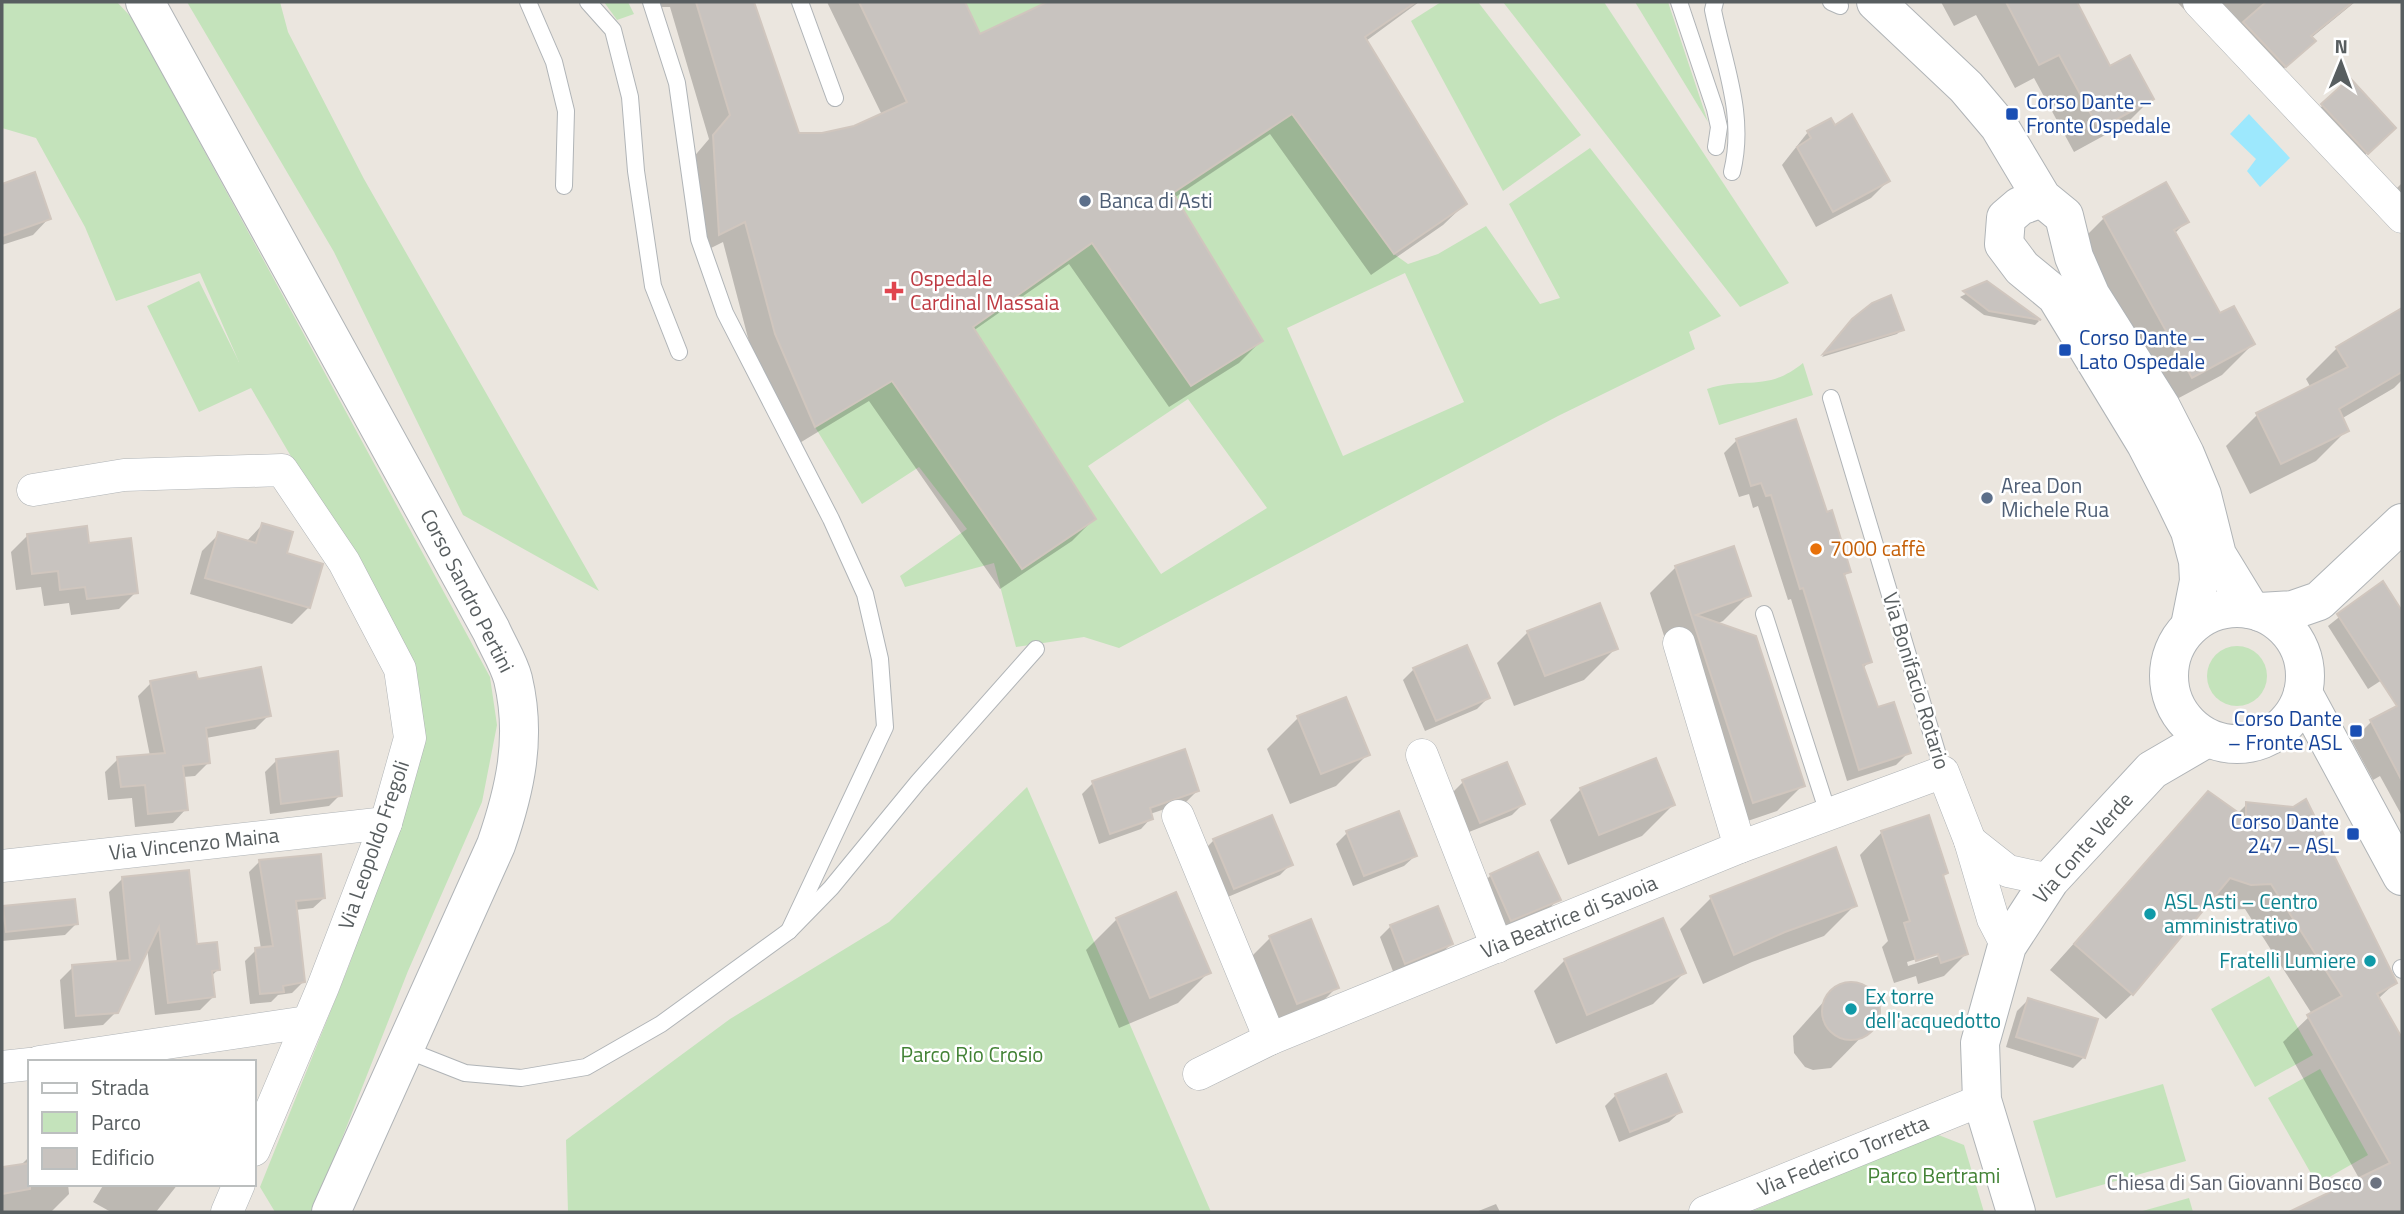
<svg xmlns="http://www.w3.org/2000/svg" width="2404" height="1214" font-family="'Titillium Web',sans-serif">
<rect width="100%" height="100%" fill="#ebe6df"/>
<g fill="#c4e3bb" fill-rule="evenodd">
<path d="M2 2H117L132 18 490 677 497 725 482 802 408 971 313 1212H275L260 1187 350 963 422 750 402 646 251 388 199 412 147 306 199 281 239 362 200 273 116 301 85 227 36 138 2 128Z"/>
<path d="M187 2H280L288 32 364 179 599 591 463 515 334 252Z"/>
<path d="M604 2H628L634 14 617 20Z"/>
<path d="M965 2H1047L980 34Z"/>
<path d="M1441 2H1478L1581 135 1503 191 1411 21Z"/>
<path d="M1503 2H1604L1789 283 1740 307Z"/>
<path d="M1635 2H1668L1708 122Z"/>
<path d="M1292 114 1394 254 1408 264 1438 254 1486 226 1540 304 1560 298 1509 204 1590 148 1721 316 1689 332 1695 349 1558 416 1119 648 1084 637 1016 647 994 563 905 587 900 576 967 529 919 467 862 504 815 427 892 381 1092 243 1191 386 1263 341 1173 193ZM1405 273 1464 402 1343 456 1287 328ZM1188 399 1267 508 1161 574 1088 466Z"/>
<path d="M1803 363 1813 395 1719 425 1707 389C1746 376 1766 393 1803 363Z"/>
<circle cx="2237" cy="676" r="30"/>
<path d="M1027 787 1211 1212H568L566 1140 730 1019 889 922Z"/>
<path d="M2269 976 2313 1055 2255 1087 2211 1009Z"/>
<path d="M2320 1069 2368 1155 2317 1184 2268 1098Z"/>
<path d="M2163 1084 2186 1161 2056 1198 2033 1121Z"/>
<path d="M1936 1134 1964 1145 1984 1212H1750Z"/>
<path d="M2189 1198 2193 1212H2139Z"/>
</g>
<path fill="#9de8fd" d="M2249 114 2290 158 2260 187 2247 171 2256 159 2230 134Z"/>
<g fill="#0003" fill-rule="evenodd">
<path d="M651 2H752L798 135H822L854 128 882 115 827 2H963L980 36 1051 2H1419L1366 41 1465 204 1443 225 1371 275 1270 134 1174 198 1261 341 1239 363 1169 407 1069 264 973 331 1094 519 1072 541 1000 589 869 401 793 447 753 357 723 242 697 255 692 159 709 139 670 7H651Z"/>
<path d="M1941 2H2075L2109 68 2152 98 2127 123 2074 152 2034 78 2015 88 1976 15 1954 26Z"/>
<path d="M2177 2H2355L2311 38 2313 41 2261 90Z"/>
<path d="M2350 81 2382 139 2356 163 2311 116Z"/>
<path d="M1835 127 1888 181 1871 198 1816 227 1782 165 1808 132Z"/>
<path d="M34 175 49 218 33 235 2 245V186Z"/>
<path d="M2402 183V215L2388 197Z"/>
<path d="M2104 218 2186 222 2174 234 2219 316 2253 344 2222 375 2160 408 2073 249Z"/>
<path d="M1987 283 2039 321 2035 325 1984 315 1960 297Z"/>
<path d="M2399 312 2402 318V380L2394 388 2341 419 2347 430 2316 461 2250 494 2226 446 2257 415 2311 388 2306 379 2337 348Z"/>
<path d="M1847 326 1902 329 1897 334 1822 357Z"/>
<path d="M1737 440 1826 514 1849 571 1843 577 1870 661 1863 668 1877 709 1909 752 1896 765 1847 781 1791 599 1788 600 1758 506 1753 508 1749 494 1739 497 1724 453Z"/>
<path d="M262 525 285 554 309 607 292 624 190 594 202 551 219 534 246 542Z"/>
<path d="M28 535 87 545 136 592 119 609 71 615 69 603 44 606 41 587 16 590 11 552Z"/>
<path d="M1676 567 1749 595 1723 621 1716 624 1803 785 1777 811 1727 828 1650 593Z"/>
<path d="M2382 583 2402 614V667L2368 689 2328 626Z"/>
<path d="M1528 632 1616 648 1584 680 1514 706 1497 663Z"/>
<path d="M1414 669 1488 698 1477 709 1425 731 1403 680Z"/>
<path d="M197 681 269 715 255 729 206 738 208 763 195 776 183 777 186 809 173 823 135 827 132 798 108 800 105 772 118 759 150 756 138 696 151 683Z"/>
<path d="M2402 705V816L2380 776 2373 780 2352 741 2371 722Z"/>
<path d="M1298 718 1368 754 1336 786 1290 804 1267 749Z"/>
<path d="M1184 752 1197 791 1186 802 1150 814 1151 818 1141 829 1099 844 1082 794 1093 783Z"/>
<path d="M276 761 340 795 329 806 270 814 265 772Z"/>
<path d="M1463 782 1523 804 1512 815 1469 832 1452 793Z"/>
<path d="M1581 789 1673 805 1642 836 1568 865 1550 820Z"/>
<path d="M2208 794 2237 814 2247 804 2395 983 2378 999 2402 1043V1128L2396 1131 2402 1143V1212H2293L2360 1180 2283 1042 2312 1014 2245 909 2224 910 2206 904 2132 994 2106 1019 2050 970Z"/>
<path d="M1882 832 1946 873 1942 877 1966 954 1944 976 1918 984 1916 976 1894 983 1882 947 1888 941 1860 855ZM1939 952V956L1908 966 1907 962Z"/>
<path d="M1347 833 1415 856 1404 866 1353 886 1336 844Z"/>
<path d="M1214 840 1291 864 1280 875 1223 899 1203 851Z"/>
<path d="M260 861 324 898 313 908 295 910 303 982 292 993 278 995 271 1002 250 1004 245 961 256 950 261 949 249 872Z"/>
<path d="M1491 875 1558 899 1548 910 1500 930 1480 886Z"/>
<path d="M122 879 218 970 210 977 213 997 200 1010 155 1015 147 947 117 1011 103 1025 64 1029 60 980 73 967 117 963 109 892Z"/>
<path d="M1711 898 1855 905 1824 936 1752 962 1703 984 1680 929Z"/>
<path d="M4 908 76 924 65 935 2 941Z"/>
<path d="M1117 919 1209 972 1178 1003 1119 1028 1086 950Z"/>
<path d="M1391 926 1451 944 1440 955 1394 974 1380 937Z"/>
<path d="M1270 938 1337 987 1306 1018 1266 1034 1239 969Z"/>
<path d="M1565 960 1684 973 1653 1004 1556 1044 1534 991Z"/>
<path d="M1852 984 1861 986 1874 998 1877 1005 1875 1023 1831 1068 1813 1070 1805 1067 1794 1053 1793 1036 1835 989Z"/>
<path d="M2028 1000 2084 1057 2073 1068 2006 1047 2017 1011Z"/>
<path d="M1616 1095 1680 1112 1669 1122 1619 1142 1605 1106Z"/>
<path d="M30 1156V1184H68L69 1194 51 1212H2V1169L20 1166Z"/>
<path d="M104 1184H178L156 1212H111L93 1202Z"/>
<path d="M1496 1204 1500 1212H1476Z"/>
</g>
<g fill="#c8c3bf" stroke="#d0c6be" stroke-width="2">
<path d="M696 2H754L799 133H822L854 126 907 102 859 2H965L980 34 1047 2H1416L1365 37 1467 204 1394 254 1292 114 1173 193 1263 341 1191 386 1092 243 973 327 1096 519 1022 569 892 381 815 427 775 334 745 222 719 235 713 135 730 115Z"/>
<path d="M2006 2H2077L2110 66 2130 55 2154 99 2099 129 2059 55 2039 65Z"/>
<path d="M2266 2H2353L2311 36 2316 41 2286 67 2243 22Z"/>
<path d="M2350 78 2396 128 2368 154 2321 104Z"/>
<path d="M1852 114 1890 181 1833 212 1797 147 1811 138 1807 131 1831 118 1835 125Z"/>
<path d="M35 172 51 219 2 236V184Z"/>
<path d="M2166 182 2189 222 2174 230 2220 313 2234 306 2255 344 2192 378 2103 217Z"/>
<path d="M1987 281 2041 320 1989 311 1963 291Z"/>
<path d="M1891 295 1904 330 1823 354 1852 319 1872 303Z"/>
<path d="M2402 308V372L2339 409 2349 431 2281 464 2256 413 2348 367 2336 347Z"/>
<path d="M1796 419 1827 512 1832 510 1851 572 1844 574 1872 662 1863 665 1878 707 1894 702 1911 753 1859 770 1803 588 1800 589 1771 495 1766 496 1761 483 1751 486 1736 439Z"/>
<path d="M262 523 293 532 287 553 323 564 310 608 205 578 218 532 256 543Z"/>
<path d="M87 526 89 543 131 538 138 593 87 599 85 587 60 590 58 571 32 574 27 534Z"/>
<path d="M1734 546 1751 596 1696 615 1756 636 1805 786 1753 803 1675 566Z"/>
<path d="M2383 581 2402 611V781L2370 720 2397 706 2337 614Z"/>
<path d="M1600 603 1618 649 1545 676 1527 631Z"/>
<path d="M1467 645 1490 698 1436 721 1413 668Z"/>
<path d="M261 667 271 716 206 728 210 763 183 766 188 810 148 814 145 785 121 787 117 757 165 753 150 681 196 672 198 679Z"/>
<path d="M1346 697 1370 755 1321 774 1297 716Z"/>
<path d="M1185 749 1199 791 1150 808 1153 819 1110 834 1092 781Z"/>
<path d="M338 751 342 796 281 804 276 759Z"/>
<path d="M1656 758 1675 805 1599 835 1580 788Z"/>
<path d="M1507 762 1525 804 1480 823 1462 780Z"/>
<path d="M2208 791 2246 818V802L2293 807 2306 799 2397 983 2377 994 2402 1038V1212H2289L2390 1163 2307 1015 2342 996 2271 884 2251 885 2230 878 2133 995 2074 944Z"/>
<path d="M1399 811 1417 856 1364 876 1346 831Z"/>
<path d="M1272 815 1293 865 1234 889 1213 839Z"/>
<path d="M1929 815 1948 873 1943 875 1968 954 1941 963 1938 954 1916 961 1904 923 1910 921 1881 831Z"/>
<path d="M1836 847 1857 906 1785 932 1734 955 1710 896Z"/>
<path d="M1538 852 1561 900 1511 921 1490 874Z"/>
<path d="M321 854 325 898 296 901 305 982 283 986 284 992 260 994 255 948 273 946 259 860Z"/>
<path d="M189 870 197 944 217 942 220 970 212 971 215 997 168 1003 159 927 118 1013 76 1016 72 965 130 960 122 877Z"/>
<path d="M1176 892 1211 973 1150 998 1116 918Z"/>
<path d="M75 899 78 924 6 932 3 906Z"/>
<path d="M1438 906 1453 944 1405 964 1390 925Z"/>
<path d="M1663 918 1686 973 1587 1015 1564 959Z"/>
<path d="M1311 919 1339 988 1297 1004 1269 936Z"/>
<circle cx="1851" cy="1011" r="29"/>
<path d="M2028 998 2098 1019 2085 1058 2016 1037Z"/>
<path d="M1666 1074 1682 1112 1630 1132 1615 1094Z"/>
<path d="M30 1163V1189L2 1194V1167Z"/>
</g>
<g fill="none" stroke-linecap="round" stroke-linejoin="round">
<defs>
<g id="service">
<path d="M528 2 554 62 566 111 564 186"/>
<path d="M588 2 613 30 630 97 636 171 653 286 679 352"/>
<path d="M651 2 677 83 699 239 725 313 831 519 865 594 880 659 885 727 789 931"/>
<path d="M800 2 835 98"/>
<path d="M1679 2 1715 109 1719 127 1716 147"/>
<path d="M1715 2 1713 10C1724 65 1746 115 1732 172"/>
<path d="M1831 2 1840 6"/>
<path d="M1831 398 1943 772"/>
<path d="M1764 614 1828 813"/>
<path d="M2401 968 2402 970"/>
<path d="M404 1049 465 1073 521 1078 586 1067 661 1024 789 931 831 888 918 782 1036 649"/>
</g>
<g id="minor">
<path d="M2199 2 2402 217"/>
<path d="M33 490 124 475 282 470 344 562 400 669 410 738 386 823 323 987 254 1150"/>
<path d="M1679 643 1740 847"/>
<path d="M1422 755 1497 947"/>
<path d="M1178 816 1270 1039"/>
<path d="M1970 841 2008 871 2050 880"/>
<path d="M2 866 386 823"/>
<path d="M39 1062 307 1022"/>
<path d="M2 1067 30 1064"/>
<path d="M1199 1074 1270 1039 1740 847 1943 772 1970 841 1993 919 2007 946"/>
<path d="M227 1212 239 1184"/>
<path d="M1705 1212 1982 1100"/>
</g>
<g id="tertiary">
<path d="M145 2 491 630C498 646 509 663 513 679 527 738 515 790 496 845L331 1212"/>
<path d="M1876 2 1966 87 1999 126 2042 198 2064 216 2074 257 2091 296 2161 407 2185 454 2202 495 2217 555 2250 609"/>
<path d="M2042 198 2020 206 2006 218 2004 244 2022 268 2056 296 2146 444 2174 498 2190 531 2198 561 2199 581 2190 626"/>
<circle cx="2237" cy="676" r="68"/>
<path d="M2260 612 2293 610 2319 601 2402 523"/>
<path d="M2303 693 2402 876"/>
<path d="M2016 1212 1982 1100 1980 1043 2007 946 2050 880 2152 770 2207 738"/>
</g>
</defs>
<use href="#service" stroke="#b0b4b7" stroke-width="18"/>
<use href="#minor" stroke="#b0b4b7" stroke-width="33"/>
<use href="#tertiary" stroke="#b0b4b7" stroke-width="40"/>
<use href="#service" stroke="#fff" stroke-width="16"/>
<use href="#minor" stroke="#fff" stroke-width="32"/>
<use href="#tertiary" stroke="#fff" stroke-width="38"/>
</g>
<g fill="#1a4fb4" stroke="#fff" stroke-width="2.5">
<rect x="2005" y="107" width="14" height="14" rx="3.5"/>
<rect x="2058" y="343" width="14" height="14" rx="3.5"/>
<rect x="2349" y="724" width="14" height="14" rx="3.5"/>
<rect x="2346" y="827" width="14" height="14" rx="3.5"/>
</g>
<g fill="#5c6f8a" stroke="#fff" stroke-width="2.5">
<circle cx="1085" cy="201" r="7"/>
<circle cx="1987" cy="498" r="7"/>
</g>
<path fill="#e0444e" stroke="#fff" stroke-width="2.5" d="M890.5 280.5h7v7h7v7h-7v7h-7v-7h-7v-7h7z"/>
<circle fill="#e8710a" stroke="#fff" stroke-width="2.5" cx="1816" cy="549" r="7"/>
<g fill="#0f9aa8" stroke="#fff" stroke-width="2.5">
<circle cx="2150" cy="914" r="7"/>
<circle cx="2370" cy="961" r="7"/>
<circle cx="1851" cy="1009" r="7"/>
</g>
<circle fill="#6b7280" stroke="#fff" stroke-width="2.5" cx="2376" cy="1183" r="7"/>
<g text-anchor="middle" stroke-width="5" stroke-linejoin="round" paint-order="stroke">
<g font-size="21" fill="#164399" stroke="#fff" text-anchor="start">
<text x="2026" y="109">Corso Dante –<tspan x="2026" dy="24">Fronte Ospedale</tspan></text>
<text x="2079" y="345">Corso Dante –<tspan x="2079" dy="24">Lato Ospedale</tspan></text>
<text x="2342" y="726" text-anchor="end">Corso Dante<tspan x="2342" dy="24">– Fronte ASL</tspan></text>
<text x="2339" y="829" text-anchor="end">Corso Dante<tspan x="2339" dy="24">247 – ASL</tspan></text>
</g>
<g font-size="21" fill="#4e5e75" stroke="#fff" text-anchor="start">
<text x="1099" y="208">Banca di Asti</text>
<text x="2001" y="493">Area Don<tspan x="2001" dy="24">Michele Rua</tspan></text>
</g>
<g font-size="21" fill="#be3a42" stroke="#fff" text-anchor="start">
<text x="910" y="286">Ospedale<tspan x="910" dy="24">Cardinal Massaia</tspan></text>
</g>
<g font-size="21" fill="#c56008" stroke="#fff" text-anchor="start">
<text x="1830" y="556">7000 caffè</text>
</g>
<g font-size="21" fill="#585e60" stroke="#fff">
<text transform="translate(467 591) rotate(63)" y="7">Corso Sandro Pertini</text>
<text transform="translate(1916 681) rotate(73)" y="7">Via Bonifacio Rotario</text>
<text transform="translate(194 844) rotate(-6)" y="7">Via Vincenzo Maina</text>
<text transform="translate(374 845) rotate(-71)" y="7">Via Leopoldo Fregoli</text>
<text transform="translate(2083 848) rotate(-49)" y="7">Via Conte Verde</text>
<text transform="translate(1569 917) rotate(-22)" y="7">Via Beatrice di Savoia</text>
<text transform="translate(1843 1156) rotate(-22)" y="7">Via Federico Torretta</text>
</g>
<g font-size="21" fill="#0d838f" stroke="#fff" text-anchor="start">
<text x="2164" y="909">ASL Asti – Centro<tspan x="2164" dy="24">amministrativo</tspan></text>
<text x="2356" y="968" text-anchor="end">Fratelli Lumiere</text>
<text x="1865" y="1004">Ex torre<tspan x="1865" dy="24">dell'acquedotto</tspan></text>
</g>
<g font-size="21" fill="#428235" stroke="#fff">
<text x="972" y="1062">Parco Rio Crosio</text>
<text x="1934" y="1183">Parco Bertrami</text>
</g>
<g font-size="21" fill="#5b616d" stroke="#fff" text-anchor="end">
<text x="2362" y="1190">Chiesa di San Giovanni Bosco</text>
</g>
</g>
<rect width="2404" height="1214" fill="none" stroke="#585e60" stroke-width="7"/>
<rect x="28" y="1060" width="228" height="126" fill="#ffffff" stroke="#bcbfbf" stroke-width="2"/>
<rect x="42" y="1083" width="35" height="10" fill="#ffffff" stroke="#bcbfbf" stroke-width="2"/>
<text x="91" y="1095" font-size="21" fill="#585e60">Strada</text>
<rect x="42" y="1112" width="35" height="21" fill="#c4e3bb" stroke="#bcbfbf" stroke-width="2"/>
<text x="91" y="1130" font-size="21" fill="#585e60">Parco</text>
<rect x="42" y="1148" width="35" height="21" fill="#c8c3bf" stroke="#bcbfbf" stroke-width="2"/>
<text x="91" y="1165" font-size="21" fill="#585e60">Edificio</text>
<g transform="translate(2341 63) rotate(1)" stroke="#ffffff" stroke-width="5" paint-order="stroke">
<path d="M0-5L12 26L0 18L-12 26Z" fill="#585e60"/>
<text y="-10" font-size="19" font-weight="bold" text-anchor="middle" fill="#585e60">N</text>
</g>
</svg>
